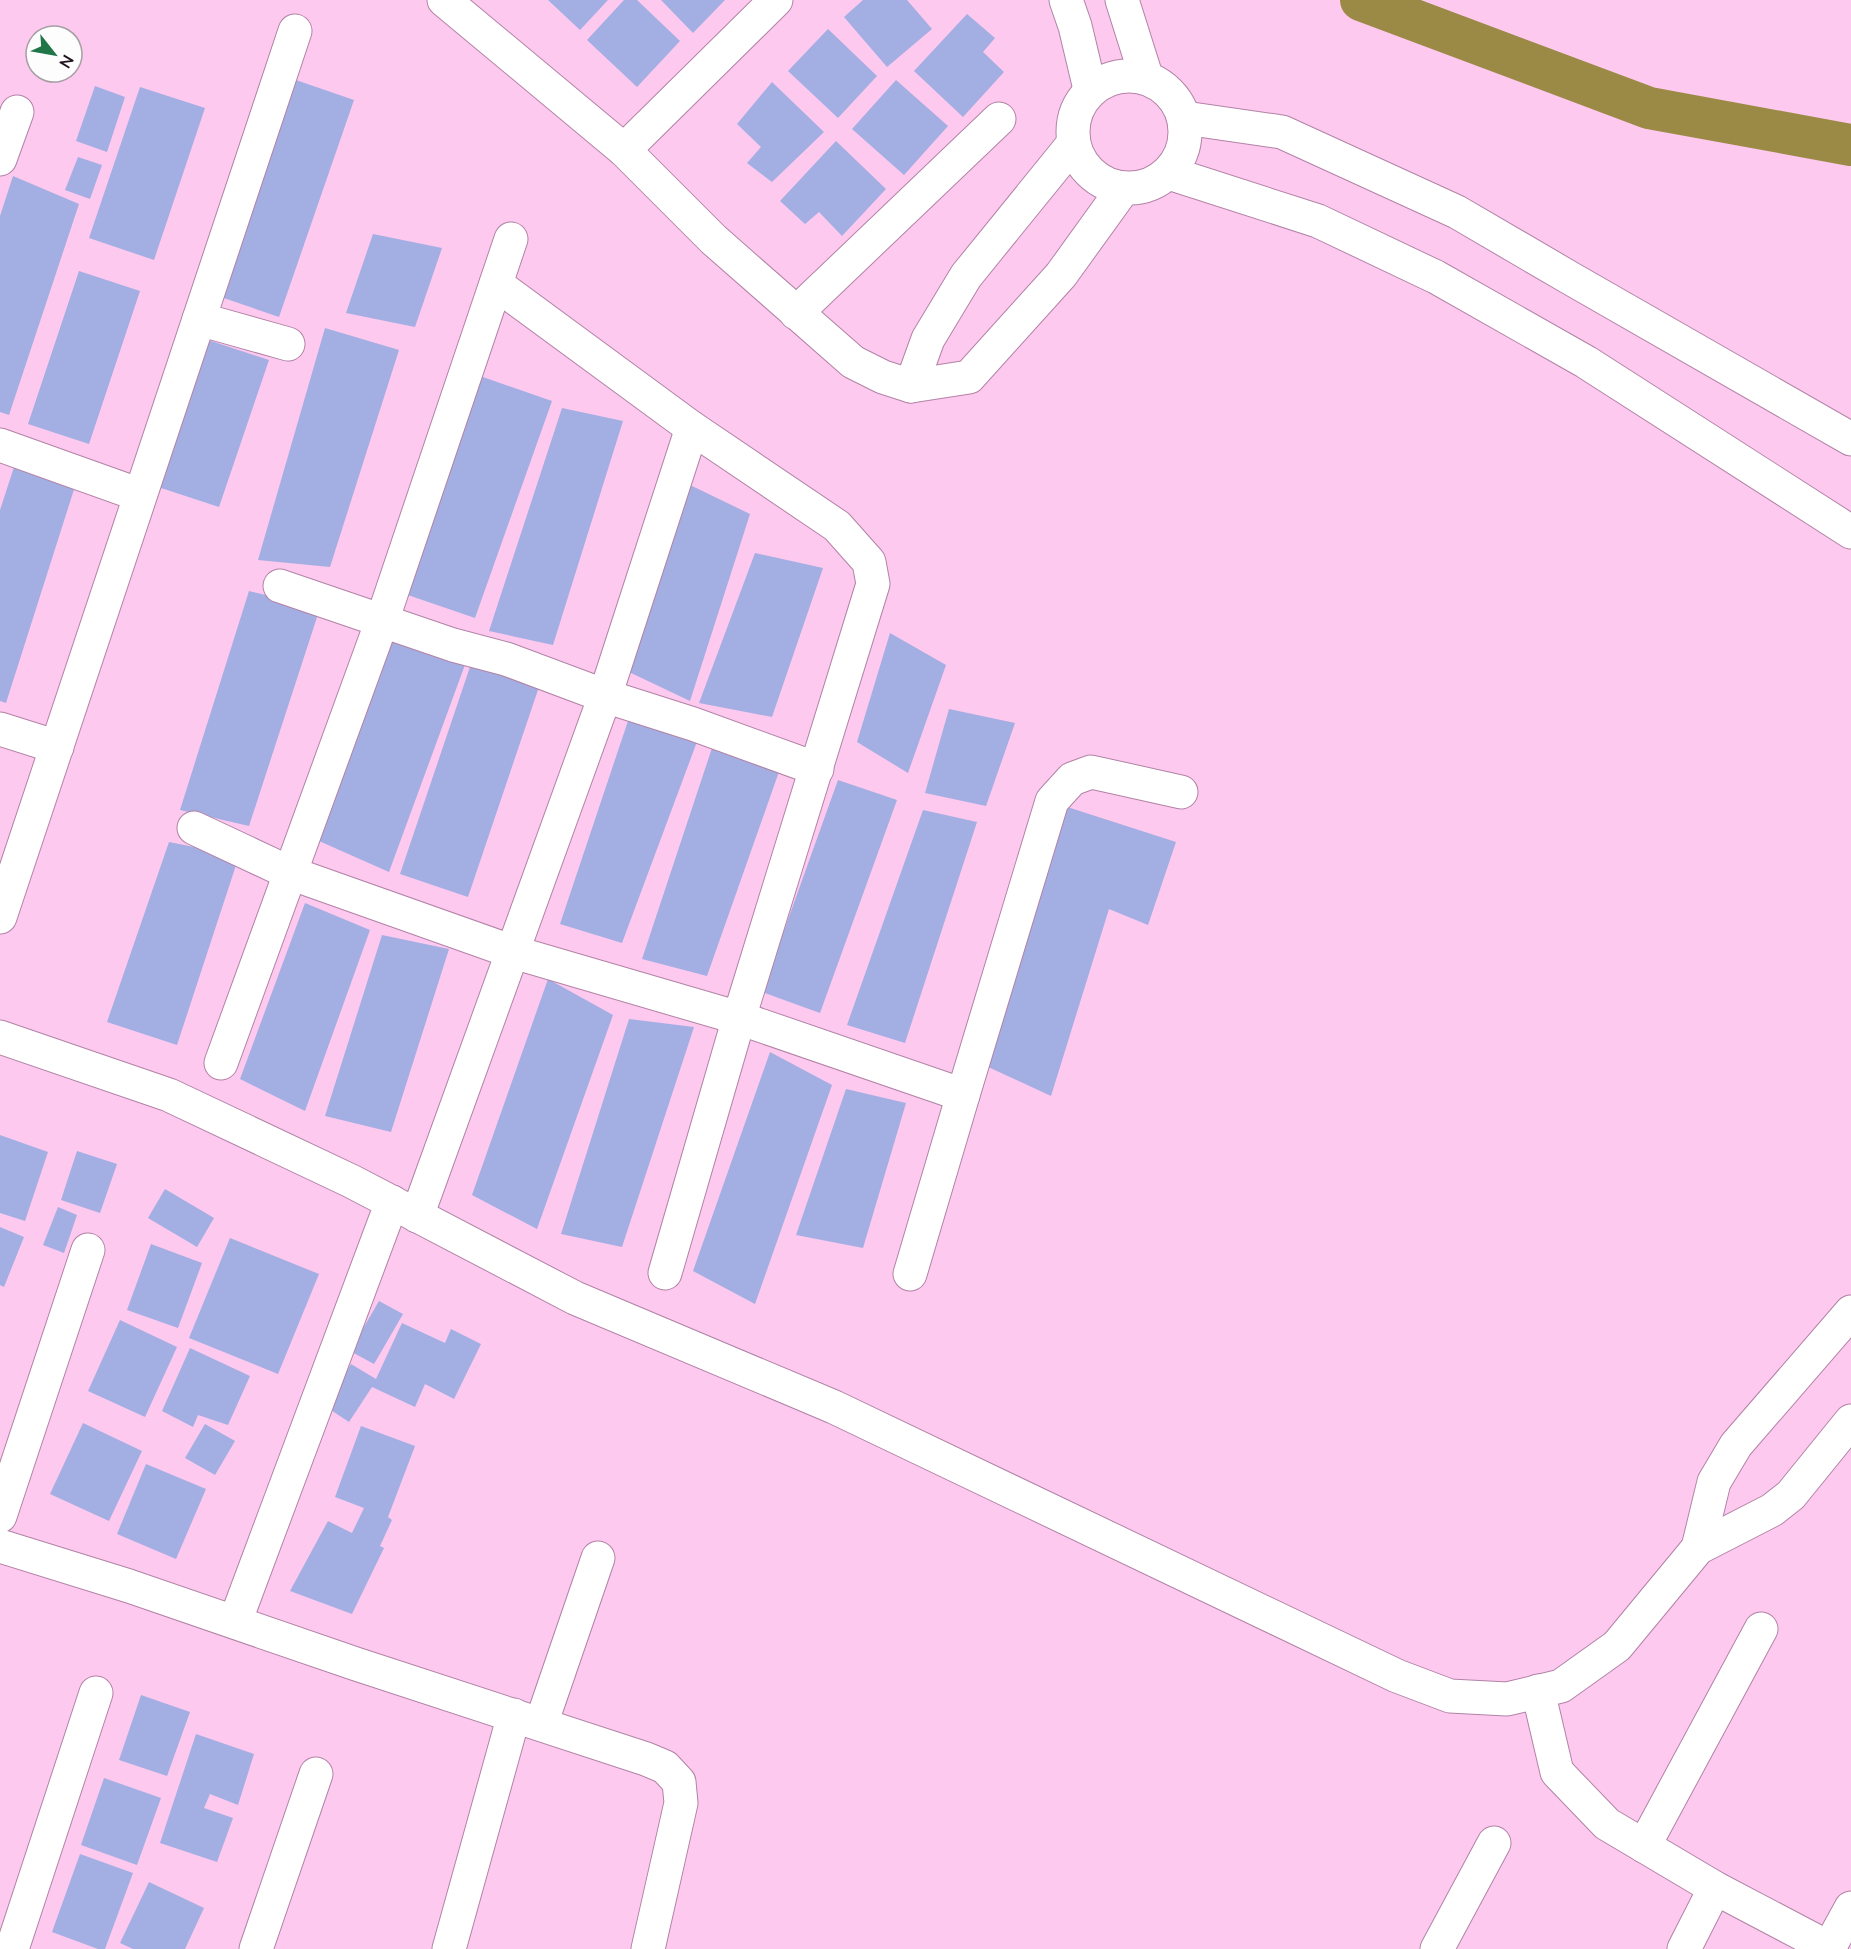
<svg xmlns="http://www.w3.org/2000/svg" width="1851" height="1949" font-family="'Nunito Sans',sans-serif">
<rect width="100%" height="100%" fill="#fdc9ef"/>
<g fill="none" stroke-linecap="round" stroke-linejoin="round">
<path stroke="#9b8a45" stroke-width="42" d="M1361 0 1649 108 1851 145"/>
</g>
<g fill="#a3aee2">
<path d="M548 0H608L580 30Z"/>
<path d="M624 0H637L680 41 637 87 587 40Z"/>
<path d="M661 0H725L693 33Z"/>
<path d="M863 0H907L932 29 887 67 844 17Z"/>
<path d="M967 14 995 38 983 52 1004 72 963 117 914 71Z"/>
<path d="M828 29 877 76 838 118 788 71Z"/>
<path d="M290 78 354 100 279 317 215 295Z"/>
<path d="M896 80 948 126 904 175 852 129Z"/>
<path d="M772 82 824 132 772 182 747 163 761 147 737 124Z"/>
<path d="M95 86 125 97 107 152 76 141Z"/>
<path d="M140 87 205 108 154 260 89 238Z"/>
<path d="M836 141 886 189 842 236 819 212 805 224 780 201Z"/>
<path d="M78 157 102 165 90 199 65 190Z"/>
<path d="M13 176 79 204 9 415 0 412V216Z"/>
<path d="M373 234 442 248 415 327 346 313Z"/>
<path d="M79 271 140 291 89 444 28 424Z"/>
<path d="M325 328 399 350 330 567 258 560Z"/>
<path d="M205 339 269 360 219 507 155 486Z"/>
<path d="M480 376 552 401 475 618 402 593Z"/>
<path d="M562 408 623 421 553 645 489 631Z"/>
<path d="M16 461 77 480 6 703 0 701V510Z"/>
<path d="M690 485 750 514 690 701 629 672Z"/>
<path d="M755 553 823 568 772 717 699 703Z"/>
<path d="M249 591 320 608 249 826 180 810Z"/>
<path d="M397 626 466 662 389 872 319 841Z"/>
<path d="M890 633 946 665 908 773 857 742Z"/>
<path d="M473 658 541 681 468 897 400 874Z"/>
<path d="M949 709 1015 723 986 806 925 793Z"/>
<path d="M631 712 698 739 622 943 560 924Z"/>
<path d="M712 748 781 766 707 976 642 959Z"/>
<path d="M838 780 897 800 820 1013 762 992Z"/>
<path d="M1058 804 1176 842 1148 925 1109 909 1051 1096 986 1066Z"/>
<path d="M923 810 977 822 905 1043 847 1025Z"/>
<path d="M169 842 239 856 177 1045 107 1022Z"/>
<path d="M305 903 370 930 305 1111 240 1079Z"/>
<path d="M382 935 449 949 391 1132 325 1116Z"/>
<path d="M548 979 613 1015 537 1229 472 1195Z"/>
<path d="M629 1019 694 1027 622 1247 561 1234Z"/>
<path d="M770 1052 832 1085 755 1304 693 1271Z"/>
<path d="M846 1089 906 1103 863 1248 796 1235Z"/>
<path d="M0 1135 48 1152 25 1221 0 1213Z"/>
<path d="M77 1151 117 1164 100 1213 61 1200Z"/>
<path d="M165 1189 214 1218 197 1247 148 1218Z"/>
<path d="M58 1207 77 1215 64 1253 43 1245Z"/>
<path d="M0 1227 24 1237 4 1287 0 1285Z"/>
<path d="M230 1238 319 1274 278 1374 189 1338Z"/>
<path d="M151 1244 202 1263 178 1328 127 1310Z"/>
<path d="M379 1301 403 1314 374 1364 350 1351Z"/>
<path d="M120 1320 177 1347 145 1417 88 1391Z"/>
<path d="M402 1323 445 1343 451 1329 481 1344 454 1399 425 1384 415 1407 372 1387 349 1422 325 1406 351 1364 376 1379Z"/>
<path d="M190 1348 250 1376 228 1425 198 1415 193 1427 162 1411Z"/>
<path d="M83 1423 142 1451 109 1521 50 1494Z"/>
<path d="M205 1424 235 1441 215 1475 185 1458Z"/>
<path d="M361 1426 415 1446 388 1517 392 1520 380 1546 384 1548 352 1614 290 1591 328 1521 352 1533 364 1508 335 1497Z"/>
<path d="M146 1464 206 1489 176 1559 117 1534Z"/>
<path d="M141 1695 190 1712 167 1776 119 1760Z"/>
<path d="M196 1734 254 1754 238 1805 210 1794 204 1808 233 1818 217 1862 160 1843Z"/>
<path d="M104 1778 161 1798 137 1865 81 1845Z"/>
<path d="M80 1854 133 1873 105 1949H98L52 1932Z"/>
<path d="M149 1882 204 1908 185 1949H133L120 1943Z"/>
</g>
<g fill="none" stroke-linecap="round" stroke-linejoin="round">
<defs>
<g id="street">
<path d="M444 0 624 150 714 240 853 362 883 377 911 386 969 377 1061 275 1123 189"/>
<path d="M1066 0 1075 26 1090 89"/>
<path d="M1122 0 1146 76"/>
<circle cx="1129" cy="132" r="56"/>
<path d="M1185 118 1282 132 1457 212 1570 278 1851 439"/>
<path d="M624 150 776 0"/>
<path d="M0 159 17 112"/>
<path d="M1169 173 1318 221 1436 277 1586 362 1851 532"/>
<path d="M496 284 692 428 837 526 869 562 873 584 739 1018 665 1273"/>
<path d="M796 313 999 119"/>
<path d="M199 319 288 344"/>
<path d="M911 386 928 339 966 276 1073 144"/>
<path d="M0 445 140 495"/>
<path d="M280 586 453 645 506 659 605 696 693 724 817 769"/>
<path d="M0 729 57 747"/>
<path d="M194 828 290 873 513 952 739 1018 963 1095 910 1274"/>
<path d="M0 917 295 31"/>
<path d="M0 1037 169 1095 351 1181 575 1298 834 1407 1397 1676 1450 1696 1507 1699 1561 1686 1617 1646 1698 1548 1772 1510 1791 1495 1851 1421"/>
<path d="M221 1063 382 621 511 239"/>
<path d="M963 1095 1052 801 1072 779 1091 772 1181 792"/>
<path d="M417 1216 605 696 692 428"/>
<path d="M0 1516 88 1250"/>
<path d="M0 1546 129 1586 356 1664 646 1759 665 1767 679 1782 681 1803 648 1949"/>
<path d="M1698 1548 1714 1482 1736 1445 1851 1312"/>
<path d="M235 1622 392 1202"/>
<path d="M1538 1691 1557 1772 1607 1824 1715 1888 1831 1949"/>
<path d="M541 1724 598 1558"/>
<path d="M1644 1846 1761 1629"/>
<path d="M1829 1948 1851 1908"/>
<path d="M12 1949 96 1693"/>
<path d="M256 1949 316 1774"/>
<path d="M449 1949 514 1715"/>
<path d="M1437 1949 1494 1843"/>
<path d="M1684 1949 1715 1888"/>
</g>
</defs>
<use href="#street" stroke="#b283a6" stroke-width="35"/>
<use href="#street" stroke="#fff" stroke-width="33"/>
</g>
<g transform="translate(54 54) rotate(121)"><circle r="28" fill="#fdfdfd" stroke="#a59fa4" stroke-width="1.5"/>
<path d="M0-4.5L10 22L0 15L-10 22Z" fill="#207649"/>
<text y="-9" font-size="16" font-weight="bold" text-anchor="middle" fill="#22111e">N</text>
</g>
</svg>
